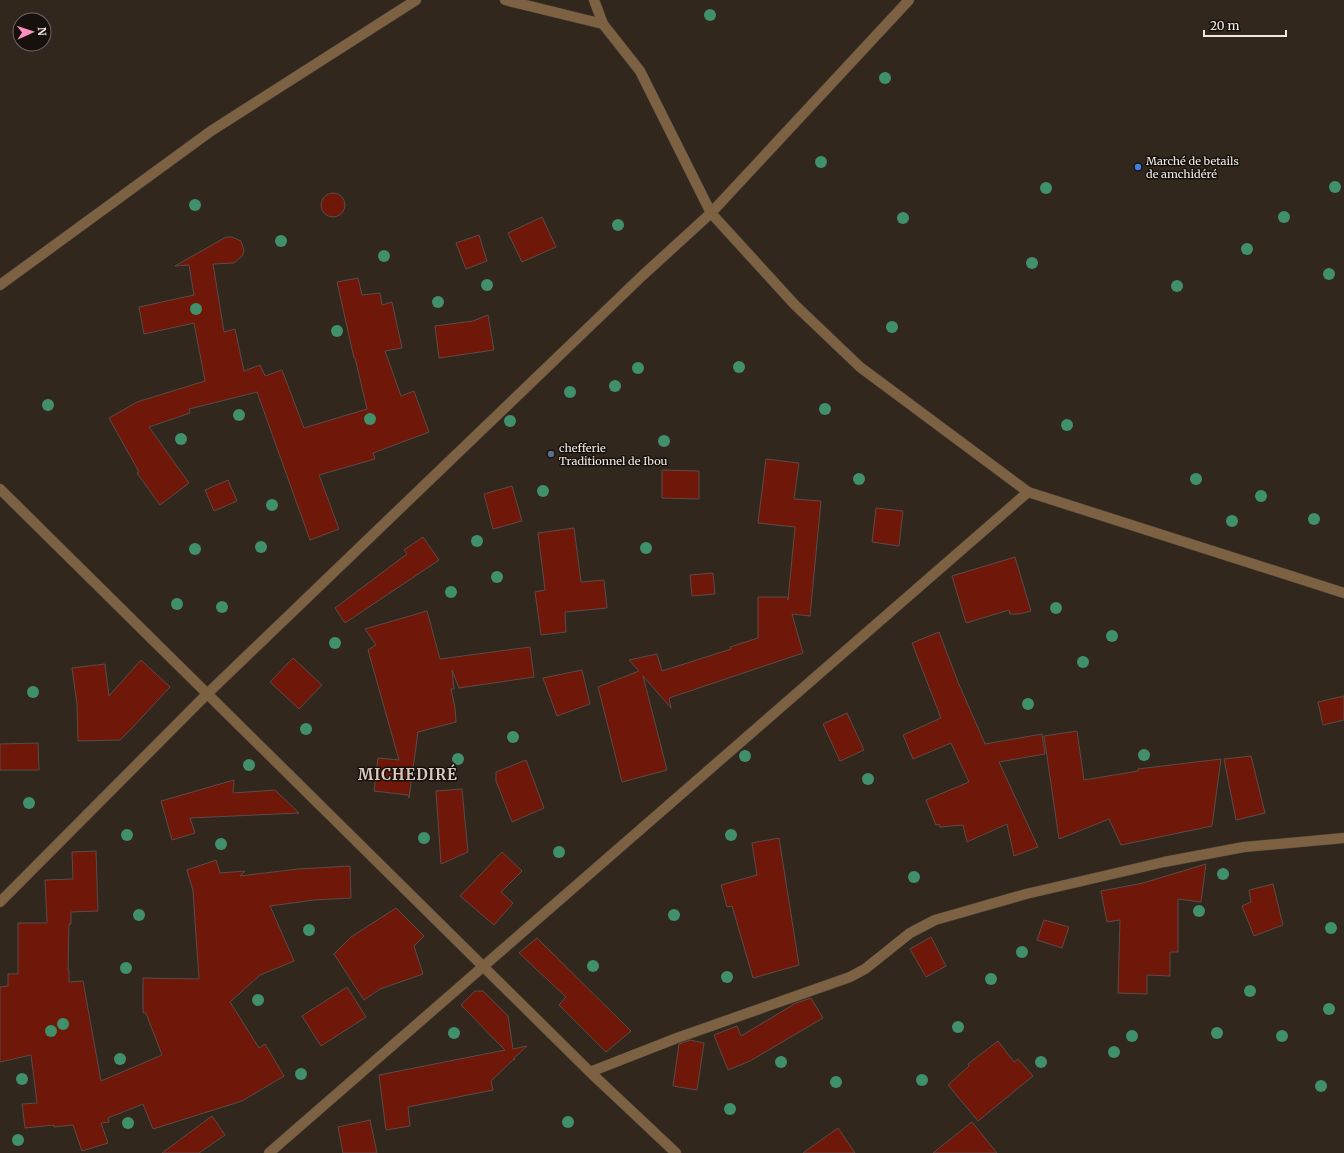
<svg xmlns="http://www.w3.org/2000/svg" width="1344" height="1153" font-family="Merriweather,serif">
<rect width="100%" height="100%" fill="#32271d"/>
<g fill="#6f1709" stroke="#5c4b48">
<circle cx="333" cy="205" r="12"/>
<path d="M542 217 556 247 522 262 508 233Z"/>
<path d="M479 235 487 261 466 269 456 243Z"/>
<path d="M226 237H232L241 241 244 251 242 256 234 263 213 264 224 332 235 329 244 371 260 365 265 376 282 370 304 428 367 409 355 358H354L337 282 358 278 362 295 380 293 382 305 392 302 402 348 385 351 401 396 414 391 429 432 373 453 375 459 319 475 339 529 310 540 257 392 189 409 190 413 149 427 189 483 160 505 137 473 139 472 109 418 137 402 205 381 194 323 144 334 139 307 194 295 189 265 175 266Z"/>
<path d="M488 315 494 350 439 358 435 326 473 321Z"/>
<path d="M766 459 799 463 794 499 821 501 810 616 792 614 803 653 669 698 671 708 643 676 667 770 622 782 598 687 639 671 629 660 657 654 662 671 731 649 730 647 758 638V597H787L788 600 795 527 758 523Z"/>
<path d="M662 470 699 471V499L662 498Z"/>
<path d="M228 480 237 501 214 511 205 490Z"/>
<path d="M512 486 522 521 493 529 484 494Z"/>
<path d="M876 508 903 511 899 546 872 542Z"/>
<path d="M574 528 581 582 604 580 607 608 565 612 566 632 541 635 535 592 545 590 538 533Z"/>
<path d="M423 537 439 560 345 623 335 608 407 554 404 550Z"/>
<path d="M1015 557 1031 611 1019 614H1010L1009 610 966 623 952 576Z"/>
<path d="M713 573 715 594 692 596 690 575Z"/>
<path d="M427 611 440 659 530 647 534 677 459 688 452 670 454 689H451L455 708 456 722 418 732 409 798 408 795 374 791 378 758 399 760 368 650 376 645 365 629Z"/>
<path d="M939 632 958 682 985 744 1042 734 1045 754 999 762 1038 847 1014 856 1007 824 967 842 963 825 940 827 939 824 936 825 926 800 969 782 951 743 913 759 903 735 941 718 912 643Z"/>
<path d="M293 658 322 685 299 709 270 682Z"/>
<path d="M141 660 170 687 132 728 120 740 78 741 77 704 72 668 105 664 109 696Z"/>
<path d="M582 670 590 704 557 716 543 678Z"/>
<path d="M1344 696V720L1323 725 1318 702Z"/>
<path d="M847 713 864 750 840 761 823 724Z"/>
<path d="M1077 731 1084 780 1138 771V769L1221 759 1212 826 1121 845 1109 819 1059 839 1044 736Z"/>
<path d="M38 743 39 770H0V744Z"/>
<path d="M1251 756 1265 813 1236 820 1224 759Z"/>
<path d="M526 760 544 808 512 822 496 781V772Z"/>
<path d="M234 780 233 793 275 790 299 813 190 818 195 833 172 840 161 801Z"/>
<path d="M462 789 468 852 441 864 436 791Z"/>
<path d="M779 838 799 965 753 978 732 906 727 907 721 885 757 875 752 843Z"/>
<path d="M96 851 98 911 71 912V924H69L68 970H69V982L83 981 101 1081 162 1055 146 1013H143V978L199 979 193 891 187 870 216 860 220 873 245 871 240 876 298 869 350 866 351 898 314 900 270 906 294 961 260 975 230 1002 259 1048 265 1044 284 1076 242 1101 153 1129 143 1104 108 1118 109 1122 101 1123 108 1143 82 1151 73 1125 54 1127V1125L25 1128 22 1104 37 1103 31 1055 0 1062V987L8 986V974H18V923H47L45 880 73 879 72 852Z"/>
<path d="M502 852 522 871 501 892 513 903 494 925 460 896Z"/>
<path d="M1206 864 1201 902 1178 899V952H1170V976L1147 975V994L1118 993 1120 920 1107 922 1101 891 1143 883Z"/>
<path d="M1273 884 1283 925 1254 936 1242 906 1251 902 1249 890Z"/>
<path d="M396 908 424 936 414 946 423 974 380 989 364 1000 334 954 351 937Z"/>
<path d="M1044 920 1069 927 1062 948 1037 940Z"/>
<path d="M931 937 946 966 926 977 910 949Z"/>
<path d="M537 938 631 1031 606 1052 559 1005 566 997 519 953Z"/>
<path d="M347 987 366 1017 321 1046 302 1016Z"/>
<path d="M475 991H483L508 1016 513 1049 527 1046 514 1058 515 1060 514 1059 491 1081 493 1090 408 1107 410 1126 386 1130 379 1075 505 1050 461 1005Z"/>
<path d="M811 998 823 1018 750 1061 728 1070 714 1035 737 1026 741 1036 796 1003Z"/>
<path d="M690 1040 704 1043 697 1090 673 1086 679 1044Z"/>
<path d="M998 1041 1014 1062 1018 1059 1033 1076 978 1121 948 1085 969 1066 968 1064Z"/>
<path d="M212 1116 225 1135 199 1153H162Z"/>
<path d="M370 1120 377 1153H343L338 1127Z"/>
<path d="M972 1122 997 1153H933Z"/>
<path d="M838 1128 855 1153H803Z"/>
</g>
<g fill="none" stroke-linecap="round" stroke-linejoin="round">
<defs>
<g id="minor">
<path d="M505 0 603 24"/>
<path d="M594 0 603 24 640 71 711 213 795 305 860 367 1028 492 1344 593"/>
<path d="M0 285 211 131 416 0"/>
<path d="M0 489 590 1072 676 1153"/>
<path d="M0 902 207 694 642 276 711 213 909 0"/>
<path d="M590 1072 677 1038 850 977 865 969 910 933 935 920 1026 894 1164 862 1244 847 1344 838"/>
<path d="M269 1153 1028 492"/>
</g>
</defs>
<use href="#minor" stroke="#4d4239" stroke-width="11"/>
<use href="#minor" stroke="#7c6243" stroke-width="10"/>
</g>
<g fill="#3f906b">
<circle cx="710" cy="15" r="6"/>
<circle cx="885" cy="78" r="6"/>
<circle cx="821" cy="162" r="6"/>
<circle cx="1335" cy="187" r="6"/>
<circle cx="1046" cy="188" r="6"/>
<circle cx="195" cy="205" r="6"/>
<circle cx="1284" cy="217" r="6"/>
<circle cx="903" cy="218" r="6"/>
<circle cx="618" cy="225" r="6"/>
<circle cx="281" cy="241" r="6"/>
<circle cx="1247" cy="249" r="6"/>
<circle cx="384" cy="256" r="6"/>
<circle cx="1032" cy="263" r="6"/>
<circle cx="1329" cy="274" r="6"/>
<circle cx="487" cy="285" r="6"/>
<circle cx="1177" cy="286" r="6"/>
<circle cx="438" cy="302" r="6"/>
<circle cx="196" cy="309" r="6"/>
<circle cx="892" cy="327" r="6"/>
<circle cx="337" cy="331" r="6"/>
<circle cx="739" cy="367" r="6"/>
<circle cx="638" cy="368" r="6"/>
<circle cx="615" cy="386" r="6"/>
<circle cx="570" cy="392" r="6"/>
<circle cx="48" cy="405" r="6"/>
<circle cx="825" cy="409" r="6"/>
<circle cx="239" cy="415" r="6"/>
<circle cx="370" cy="419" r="6"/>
<circle cx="510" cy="421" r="6"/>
<circle cx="1067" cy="425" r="6"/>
<circle cx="181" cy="439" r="6"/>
<circle cx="664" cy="441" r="6"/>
<circle cx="859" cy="479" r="6"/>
<circle cx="1196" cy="479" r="6"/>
<circle cx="543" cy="491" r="6"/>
<circle cx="1261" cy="496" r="6"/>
<circle cx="272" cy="505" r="6"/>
<circle cx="1314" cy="519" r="6"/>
<circle cx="1232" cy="521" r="6"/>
<circle cx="477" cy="541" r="6"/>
<circle cx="261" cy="547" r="6"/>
<circle cx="646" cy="548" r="6"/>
<circle cx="195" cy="549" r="6"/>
<circle cx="497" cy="577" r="6"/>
<circle cx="451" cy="592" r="6"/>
<circle cx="177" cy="604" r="6"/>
<circle cx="222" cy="607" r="6"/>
<circle cx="1056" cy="608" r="6"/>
<circle cx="1112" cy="636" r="6"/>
<circle cx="335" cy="643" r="6"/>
<circle cx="1083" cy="662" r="6"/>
<circle cx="33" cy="692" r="6"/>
<circle cx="1028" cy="704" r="6"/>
<circle cx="306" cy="729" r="6"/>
<circle cx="513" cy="737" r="6"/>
<circle cx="1144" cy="755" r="6"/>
<circle cx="745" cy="756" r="6"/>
<circle cx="458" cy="759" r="6"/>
<circle cx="249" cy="765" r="6"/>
<circle cx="868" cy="779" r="6"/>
<circle cx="29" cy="803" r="6"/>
<circle cx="127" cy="835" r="6"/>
<circle cx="731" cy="835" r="6"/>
<circle cx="424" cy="838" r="6"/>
<circle cx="221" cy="844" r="6"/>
<circle cx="559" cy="852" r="6"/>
<circle cx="1223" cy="874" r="6"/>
<circle cx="914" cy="877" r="6"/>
<circle cx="1199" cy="911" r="6"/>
<circle cx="139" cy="915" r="6"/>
<circle cx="674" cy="915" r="6"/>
<circle cx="1331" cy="928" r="6"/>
<circle cx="309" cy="930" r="6"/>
<circle cx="1022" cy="952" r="6"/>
<circle cx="593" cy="966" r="6"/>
<circle cx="126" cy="968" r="6"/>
<circle cx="727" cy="977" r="6"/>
<circle cx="991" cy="979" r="6"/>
<circle cx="1250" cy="991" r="6"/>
<circle cx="258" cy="1000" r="6"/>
<circle cx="1329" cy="1009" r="6"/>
<circle cx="63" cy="1024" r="6"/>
<circle cx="958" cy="1027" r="6"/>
<circle cx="51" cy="1031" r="6"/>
<circle cx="454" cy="1033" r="6"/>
<circle cx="1217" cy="1033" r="6"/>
<circle cx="1132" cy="1036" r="6"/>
<circle cx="1282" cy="1036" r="6"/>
<circle cx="1114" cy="1052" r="6"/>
<circle cx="120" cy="1059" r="6"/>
<circle cx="781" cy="1062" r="6"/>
<circle cx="1041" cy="1062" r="6"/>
<circle cx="301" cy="1074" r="6"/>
<circle cx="22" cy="1079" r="6"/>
<circle cx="922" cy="1080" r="6"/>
<circle cx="836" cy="1082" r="6"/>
<circle cx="1321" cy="1086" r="6"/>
<circle cx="730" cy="1109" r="6"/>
<circle cx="568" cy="1122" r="6"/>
<circle cx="128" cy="1123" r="6"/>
<circle cx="18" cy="1140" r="6"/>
</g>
<circle fill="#3f7fe0" stroke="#16110d" stroke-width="1.5" cx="1138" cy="167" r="4"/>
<circle fill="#5c6f8a" stroke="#16110d" stroke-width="1.5" cx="551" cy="454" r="4"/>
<g text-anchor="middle" stroke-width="3" stroke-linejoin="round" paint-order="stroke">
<g font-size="11" fill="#f0e9e3" stroke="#16110d" text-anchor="start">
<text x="1146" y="165">Marché de betails<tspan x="1146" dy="13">de amchidéré</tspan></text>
<text x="559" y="452">chefferie<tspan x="559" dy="13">Traditionnel de Ibou</tspan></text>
</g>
<g font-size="15" font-weight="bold" letter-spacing="1" fill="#dacbbf" stroke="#16110d">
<text x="408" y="780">MICHEDIRÉ</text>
</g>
</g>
<g transform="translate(32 32) rotate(87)"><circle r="19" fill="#16110d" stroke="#6d6763"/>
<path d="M0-3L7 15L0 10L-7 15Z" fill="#fe8ebe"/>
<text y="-6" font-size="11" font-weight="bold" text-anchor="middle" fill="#f0e9e3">N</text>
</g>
<path d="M1204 30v6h82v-6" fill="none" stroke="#f0e9e3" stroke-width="2"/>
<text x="1210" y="30" font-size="12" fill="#f0e9e3" stroke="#16110d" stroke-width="3" paint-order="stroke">20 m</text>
</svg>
